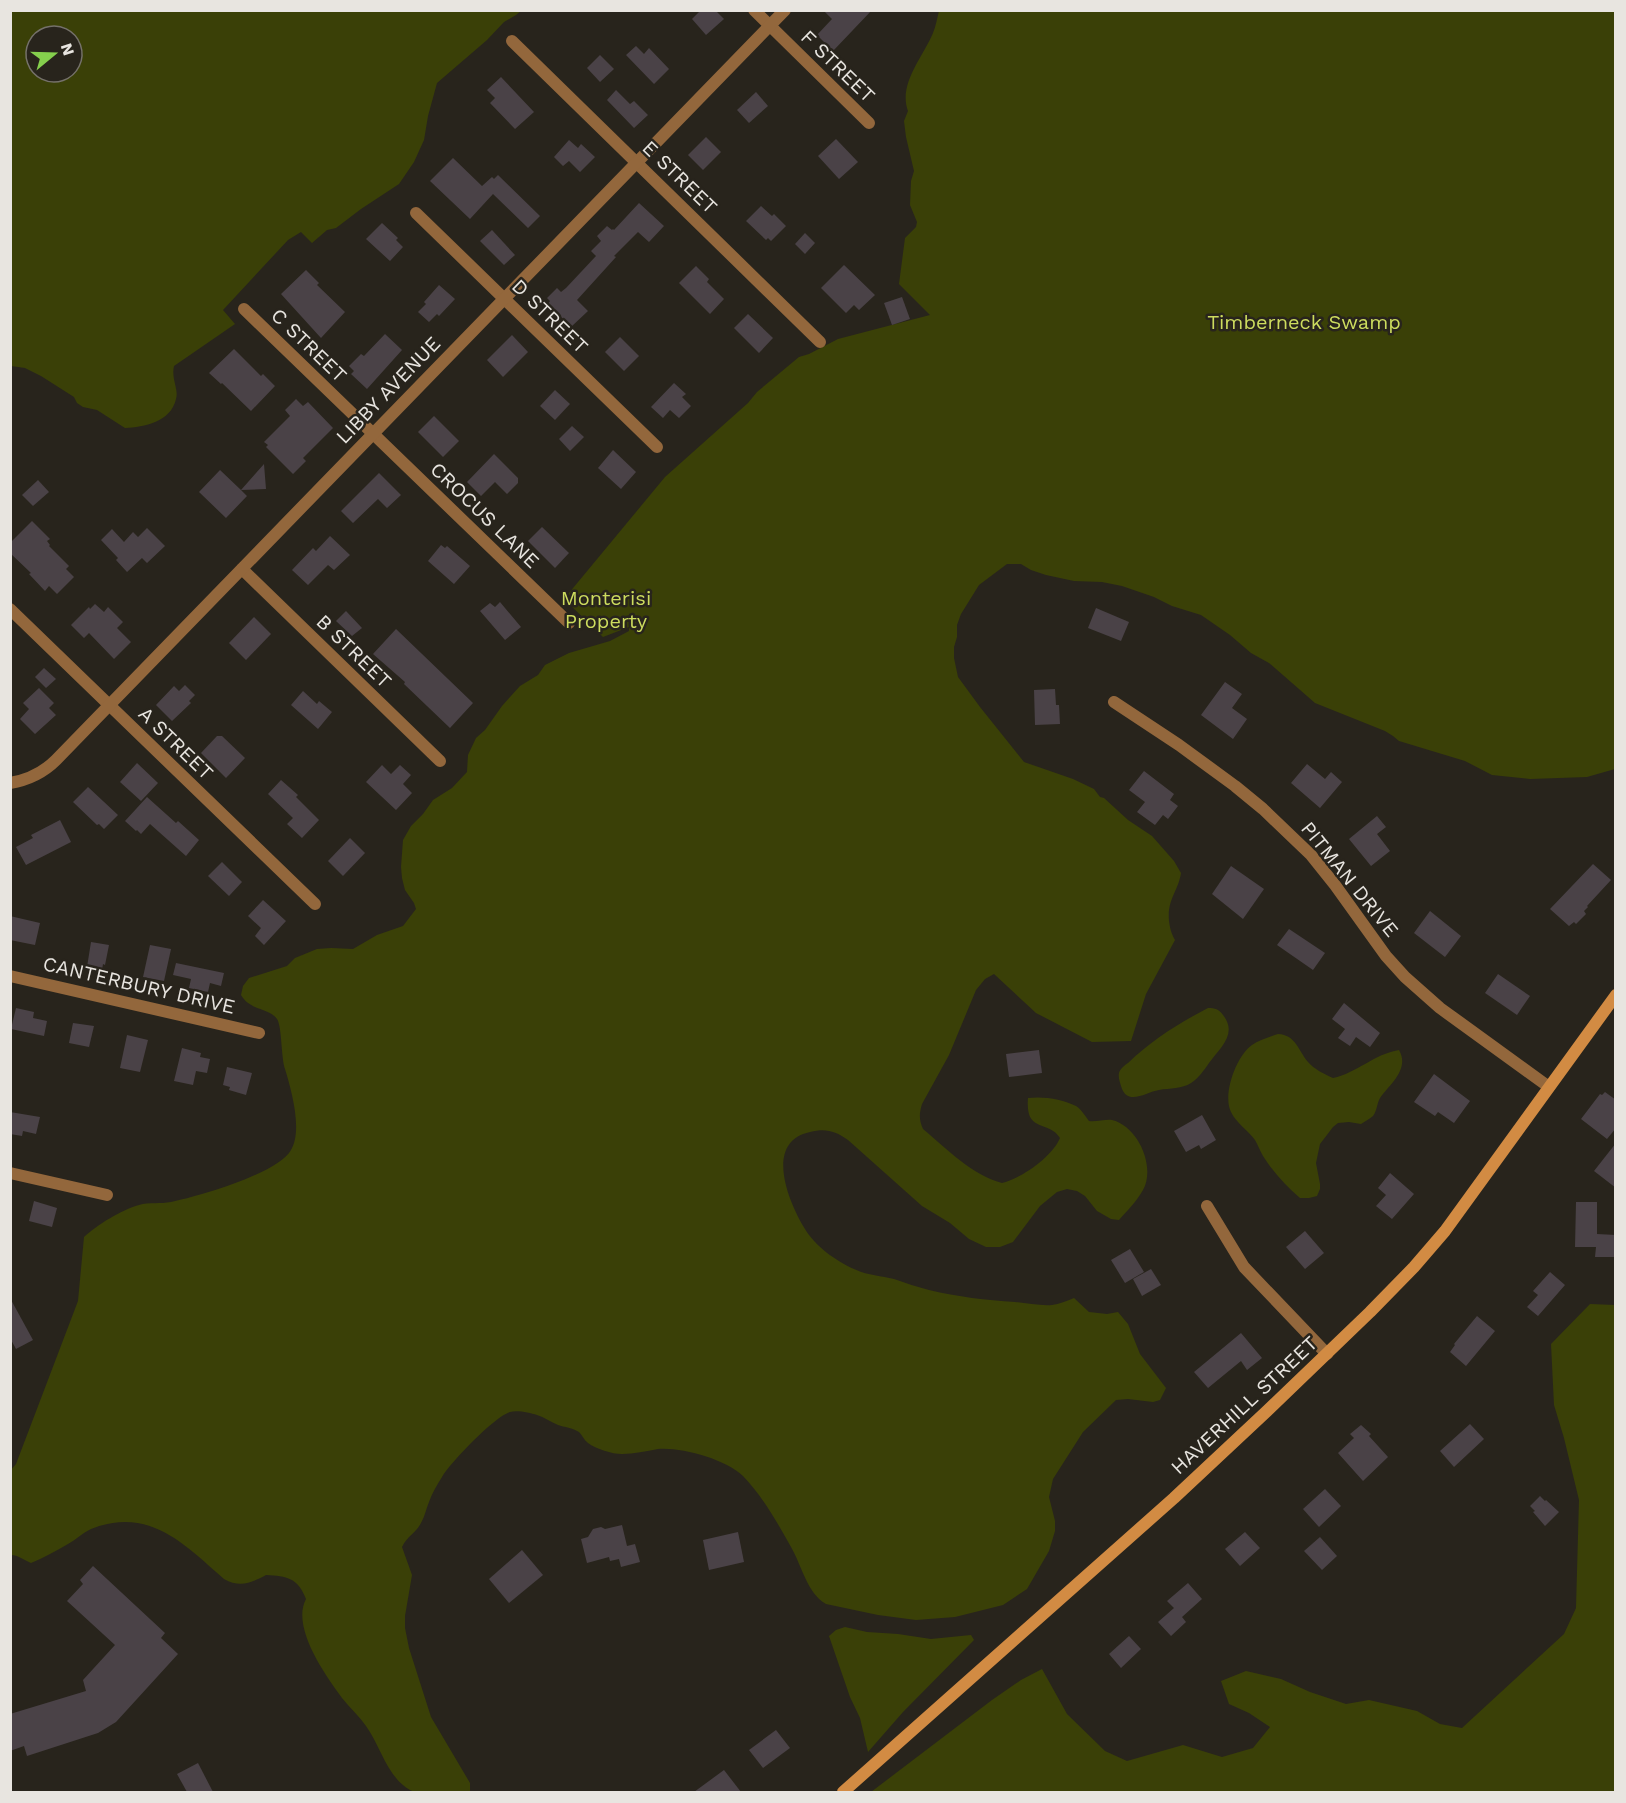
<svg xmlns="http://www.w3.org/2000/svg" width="1626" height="1803" font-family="'Work Sans',sans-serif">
<rect width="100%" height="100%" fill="#28241c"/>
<g fill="#3a4007" fill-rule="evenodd">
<path d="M11 10H521V11L516 15 504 22 487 40 437 83 428 116 424 140 414 162 399 184 361 209 336 228 327 230 312 243 301 232 288 240 223 310 235 324 174 366C171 379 179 389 176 399 171 422 144 427 125 428L97 410 83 407 77 403 74 397 41 376 25 368 11 366ZM36 36H72V72H36Z"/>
<path d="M939 11H1615V769L1587 777 1530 779 1492 775 1465 761 1399 741 1393 736 1385 731 1315 703 1269 663 1251 653 1230 635 1201 615 1172 606 1154 597 1122 586 1102 582 1074 581 1046 575 1031 570 1021 564H1007L979 585 961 614 957 625V637L954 647V658L958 677 980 707 1024 762 1073 779 1094 789 1100 797 1104 798 1128 820 1152 836 1174 861 1181 873C1178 892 1167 899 1169 921 1170 928 1171 933 1175 940L1146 994 1131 1041 1092 1042 1036 1013 994 974 985 979 976 990 949 1055 922 1104C919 1114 919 1120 923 1129 947 1149 972 1175 1002 1183 1022 1178 1052 1157 1060 1138 1048 1119 1025 1134 1028 1098 1043 1096 1063 1099 1076 1106 1082 1110 1085 1116 1089 1121 1096 1122 1106 1119 1112 1120 1138 1126 1156 1167 1143 1190 1137 1201 1127 1211 1119 1220L1111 1219 1097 1211 1085 1196 1077 1191 1067 1189 1057 1192 1040 1206 1013 1242 1000 1247H986L969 1239 950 1223 922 1206 848 1140C835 1131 826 1128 810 1132 763 1142 789 1203 805 1229 815 1246 836 1261 854 1269 866 1275 881 1276 894 1279 906 1283 917 1287 929 1290 958 1297 986 1300 1015 1302 1027 1303 1041 1306 1052 1305 1059 1304 1067 1301 1074 1298L1089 1312 1107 1314 1118 1312 1128 1324 1140 1354 1166 1388 1160 1400 1153 1402 1128 1399 1116 1400 1083 1432 1053 1479 1049 1497 1055 1521V1531L1049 1551 1027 1589 1003 1605 955 1617 916 1620 878 1615 826 1604C807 1593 802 1566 791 1547 777 1522 763 1497 743 1476 725 1459 682 1447 658 1449 646 1451 634 1454 622 1454 612 1454 596 1449 588 1443 584 1440 582 1435 579 1432 573 1428 564 1427 558 1425 551 1422 544 1417 537 1415 530 1413 518 1410 510 1412 494 1417 451 1462 442 1477 437 1485 432 1493 429 1502 426 1509 425 1516 421 1523 415 1534 408 1535 402 1547L412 1575 405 1616V1628L409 1648 431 1717 470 1783V1792C458 1792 418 1795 410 1790 387 1777 381 1747 366 1726 359 1716 350 1708 342 1698 325 1675 291 1627 306 1599 298 1578 287 1576 266 1575 251 1583 240 1588 224 1579 184 1544 149 1506 91 1529 82 1533 76 1540 68 1544 56 1551 43 1558 31 1563 24 1560 18 1555 11 1555L10 1471 16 1464 78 1301 84 1237C97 1225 121 1210 139 1205 149 1202 161 1204 171 1202 197 1197 279 1173 291 1150 303 1130 291 1089 285 1069 281 1057 282 1026 277 1019 270 1008 250 1011 241 995L243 986 249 978 287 966 295 958 317 949 331 948 353 949 377 935 403 926 416 909 414 903 405 890 402 878 401 867 403 840 411 826 423 814 433 800 452 788 467 772 468 755 476 738 485 730 502 706 520 686 538 675 545 665 569 653 610 641 629 631V627L603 637 564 599 665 477 748 403 757 392 799 357 809 354 838 339 930 315 899 284 905 238 916 227 917 222 910 205 911 181 914 171 906 137 904 121 908 111C898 84 923 57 933 33 936 26 937 18 939 11Z"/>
<path d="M1208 1008C1215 1008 1219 1009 1223 1015 1238 1034 1220 1048 1209 1063 1204 1070 1199 1078 1191 1083 1182 1089 1170 1088 1159 1090 1146 1092 1127 1107 1121 1086 1120 1082 1118 1077 1119 1073 1120 1069 1125 1065 1128 1063 1152 1040 1179 1023 1208 1008Z"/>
<path d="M1278 1034C1296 1035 1298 1050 1308 1062 1314 1069 1324 1074 1333 1078 1357 1073 1374 1054 1399 1050 1410 1069 1390 1084 1380 1098 1377 1103 1377 1111 1373 1116 1370 1119 1365 1121 1361 1124L1349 1122 1338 1123 1333 1127 1320 1144 1316 1163 1320 1184V1189L1317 1196 1309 1198H1300C1286 1186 1273 1172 1263 1156 1260 1151 1258 1145 1255 1140 1248 1130 1236 1123 1231 1112 1222 1094 1237 1055 1252 1045 1259 1040 1269 1037 1278 1034Z"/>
<path d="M1590 1304 1615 1305V1792H871L992 1700 1021 1680 1042 1669 1067 1714 1105 1751 1127 1761 1183 1745 1222 1757 1253 1748 1270 1727 1249 1713 1229 1704 1221 1681 1246 1671 1281 1679 1310 1692 1346 1704 1369 1700 1417 1711 1440 1724 1462 1728 1564 1634 1576 1608 1579 1500 1564 1438 1554 1405 1551 1344Z"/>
<path d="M845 1627 867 1632 898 1634 931 1639 971 1635 974 1640 903 1712 868 1752 860 1718 850 1697 829 1636 836 1630Z"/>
</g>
<g fill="#4a4247">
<path d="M701 10H715L724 19 706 35 692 19Z"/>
<path d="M823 10H872L833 51 817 35 832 19Z"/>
<path d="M636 46 644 54 649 48 669 69 654 84 626 55Z"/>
<path d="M600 55 614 69 600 82 587 68Z"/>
<path d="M501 77 534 112 515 129 490 103 495 98 487 90Z"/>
<path d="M616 90 630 104 634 101 648 115 634 128 607 100Z"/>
<path d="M756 92 768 106 749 123 737 110Z"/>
<path d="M706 137 721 152 703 170 688 155Z"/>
<path d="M836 139 858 162 839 179 818 156Z"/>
<path d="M569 140 578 148 581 144 595 157 580 172 569 161 563 166 554 157Z"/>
<path d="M453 158 482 186 492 177 494 179 498 175 540 216 528 228 493 194 470 219 430 181Z"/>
<path d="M639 203 664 226 649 242 638 232 614 256 616 257 577 300 588 311 571 327 548 304 550 301 547 298 557 288 561 292 566 288 596 256 591 251 601 241 597 236 607 226 612 230 613 229 614 230Z"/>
<path d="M761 206 772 216 774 214 786 226 771 241 768 238 766 240 746 221Z"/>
<path d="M382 223 398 238 396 240 403 247 390 261 366 239Z"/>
<path d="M492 230 515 255 504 265 480 241Z"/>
<path d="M805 233 815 243 805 254 795 244Z"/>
<path d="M844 265 875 295 859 310 854 305 846 313 821 288Z"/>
<path d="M696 266 709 279 707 282 724 299 710 314 679 283Z"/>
<path d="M306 270 319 283 317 285 345 312 321 338 281 294Z"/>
<path d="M439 285 455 299 439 316 437 314 429 322 418 312 426 304 424 302Z"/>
<path d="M902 297 910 319 892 325 884 303Z"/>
<path d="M748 314 773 338 759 353 734 328Z"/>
<path d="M385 334 402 350 367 389 351 374 354 371 349 366 361 354 364 356Z"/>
<path d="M512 335 528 352 503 377 487 360Z"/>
<path d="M620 337 639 356 624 371 605 352Z"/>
<path d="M234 349 261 376 263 374 275 386 251 411 222 383 221 384 209 373Z"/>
<path d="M674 383 686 394 682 397 691 406 679 418 670 410 663 418 651 407Z"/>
<path d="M555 390 570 404 555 420 540 406Z"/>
<path d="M296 399 303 406 308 402 333 428 303 458 306 461 293 474 266 447 268 445 264 442 290 416 285 410Z"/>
<path d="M434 416 459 441 443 457 418 432Z"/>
<path d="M572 426 584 437 570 451 559 439Z"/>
<path d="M613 450 636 472 621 489 598 468Z"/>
<path d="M494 454 518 478V483L507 494 495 482 481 496 467 482Z"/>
<path d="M264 464 266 489 241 490 247 496 226 518 199 492 220 470 241 490Z"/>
<path d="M379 473 401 495 387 508 378 499 353 523 341 511Z"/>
<path d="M38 480 49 492 33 506 22 495Z"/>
<path d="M32 521 50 539 47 541 50 545 49 546 69 566 66 569 74 577 57 594 49 586 45 591 29 574 31 573 10 553V543Z"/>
<path d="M542 527 569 553 555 568 528 541Z"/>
<path d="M147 528 165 546 147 563 142 558 127 572 116 560 118 558 101 540 112 529 124 542 133 532 138 537Z"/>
<path d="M330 536 350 555 334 570 328 565 308 585 292 570 313 548 316 551Z"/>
<path d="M441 545 445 548 447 546 470 566 454 584 428 561Z"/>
<path d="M500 602 521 627 505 640 480 611 490 603 495 607Z"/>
<path d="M95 604 104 612 108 607 123 622 117 628 131 642 114 659 89 633 84 638 71 625 89 607 90 609Z"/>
<path d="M1096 608 1129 622 1121 641 1088 628Z"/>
<path d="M346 611 362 628 352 636 336 621Z"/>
<path d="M254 617 271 634 246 660 229 643Z"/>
<path d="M396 629 473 703 450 728 404 684 405 682 373 654Z"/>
<path d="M44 668 56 679 46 688 35 677Z"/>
<path d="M1225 682 1242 694 1232 708 1247 719 1233 739 1201 715Z"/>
<path d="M185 685 195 695 189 701 191 703 172 721 156 705 174 686 179 691Z"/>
<path d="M39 688 54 703 49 708 56 715 35 734 20 719 29 709 23 703Z"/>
<path d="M1055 689 1056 705H1059L1060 724 1035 725 1034 690Z"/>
<path d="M303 691 317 704 319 701 332 712 318 729 291 705Z"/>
<path d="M217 736H222L245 758 226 778 201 753Z"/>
<path d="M137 763 158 783 141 801 120 782Z"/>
<path d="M1307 764 1325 779 1331 772 1342 782 1320 808 1291 783Z"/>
<path d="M382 765 391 774 400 765 411 775 403 784 412 793 396 810 366 782Z"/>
<path d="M1144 771 1174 794 1170 800 1178 806 1168 819 1163 815 1155 825 1137 812 1145 802 1129 790Z"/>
<path d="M281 780 298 795 296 797 319 820 302 838 287 824 293 818 268 794Z"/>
<path d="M88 787 118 815 104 829 99 824 97 825 73 802Z"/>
<path d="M147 797 176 823 178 821 199 840 186 856 150 824 141 834 137 830 136 831 125 821Z"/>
<path d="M1377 816 1386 827 1377 834 1390 851 1371 866 1349 839Z"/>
<path d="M60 820 71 842 26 865 16 847 33 838 31 835Z"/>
<path d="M350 838 365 853 343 876 328 861Z"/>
<path d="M222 862 242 882 229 896 208 876Z"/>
<path d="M1593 864 1611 880 1587 906 1588 907 1584 911 1586 914 1576 924 1574 922 1569 926 1550 909Z"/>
<path d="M1231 866 1264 889 1243 919 1212 894Z"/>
<path d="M263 900 286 921 264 945 255 936 261 928 248 916Z"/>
<path d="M1430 911 1461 936 1445 957 1414 933Z"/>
<path d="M10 916 40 923 35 945 10 940Z"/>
<path d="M1289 929 1325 953 1313 970 1277 945Z"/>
<path d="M91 942 109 945 105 965 103 964 102 970 87 967Z"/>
<path d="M150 945 171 949 164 981 143 977Z"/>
<path d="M176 963 224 973 221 986 210 983 208 992 189 988 191 979 173 975Z"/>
<path d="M1498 974 1530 996 1517 1015 1485 993Z"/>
<path d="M1344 1003 1380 1033 1370 1047 1356 1037 1350 1046 1338 1038 1345 1029 1332 1019Z"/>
<path d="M16 1008 34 1012 33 1018 47 1021 44 1036 11 1029Z"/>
<path d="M73 1023 94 1026 89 1047 69 1043Z"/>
<path d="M127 1035 148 1040 140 1072 120 1068Z"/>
<path d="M182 1048 201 1053 200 1057 210 1059 207 1073 196 1071 193 1085 174 1081Z"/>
<path d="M1039 1050 1042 1073 1009 1077 1006 1054Z"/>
<path d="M227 1067 252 1073 246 1095 229 1090 230 1087 223 1085Z"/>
<path d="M1434 1074 1470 1101 1454 1123 1438 1112 1435 1116 1414 1102Z"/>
<path d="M1605 1092 1616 1100V1128L1607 1139 1581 1119 1600 1094 1602 1095Z"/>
<path d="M10 1112 40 1117 36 1134 23 1131 22 1136 10 1134Z"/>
<path d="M1202 1115 1216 1140 1201 1149 1199 1145 1186 1152 1174 1131Z"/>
<path d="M1616 1143V1188L1594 1171Z"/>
<path d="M1390 1173 1414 1194 1392 1219 1376 1206 1386 1195 1378 1188Z"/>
<path d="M34 1201 57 1208 52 1227 29 1221Z"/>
<path d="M1576 1202H1597V1234L1616 1235V1257H1595L1596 1247H1575Z"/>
<path d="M1305 1231 1324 1253 1305 1269 1286 1247Z"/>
<path d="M1130 1249 1144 1272 1125 1283 1111 1260Z"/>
<path d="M1151 1269 1161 1285 1142 1296 1133 1279Z"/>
<path d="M1550 1272 1565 1285 1538 1316 1527 1307 1538 1295 1533 1291Z"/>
<path d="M10 1298 33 1340 16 1349 10 1338Z"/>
<path d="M1477 1316 1495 1331 1466 1366 1450 1352 1455 1345 1454 1344Z"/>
<path d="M1241 1333 1262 1358 1247 1370 1241 1361 1208 1388 1194 1372Z"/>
<path d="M1470 1424 1484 1439 1454 1467 1440 1451Z"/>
<path d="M1361 1425 1371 1434 1369 1436 1388 1457 1363 1481 1338 1453 1354 1438 1350 1434Z"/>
<path d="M1325 1489 1341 1506 1319 1527 1303 1509Z"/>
<path d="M1540 1496 1545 1501 1546 1500 1559 1512 1545 1526 1533 1512 1535 1511 1530 1506Z"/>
<path d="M622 1525 627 1546 635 1544 640 1562 621 1567 619 1559 610 1561 609 1557 587 1563 581 1539 588 1537 593 1529 601 1527 605 1529Z"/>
<path d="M738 1532 744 1562 709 1570 703 1540Z"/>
<path d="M1245 1532 1260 1548 1240 1566 1225 1549Z"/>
<path d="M1320 1537 1337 1556 1322 1570 1304 1551Z"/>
<path d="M522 1550 543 1575 509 1603 489 1579Z"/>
<path d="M93 1566 165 1633 161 1638 178 1654 116 1722 98 1733 27 1756 24 1746 10 1751V1714L86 1691 83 1680 115 1645 67 1601 83 1584 80 1580Z"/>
<path d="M1188 1583 1202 1599 1182 1617 1186 1622 1171 1636 1158 1622 1174 1608 1167 1601Z"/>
<path d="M1129 1636 1141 1649 1121 1668 1109 1654Z"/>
<path d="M776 1730 790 1748 763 1768 749 1750Z"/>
<path d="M198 1763 213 1792H187L177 1774Z"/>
<path d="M724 1770 741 1792H694Z"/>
</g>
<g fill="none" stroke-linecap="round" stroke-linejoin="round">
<g stroke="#93673c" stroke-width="12">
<path d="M754 10 869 123"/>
<path d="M512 41 820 342"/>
<path d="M416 213 657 447"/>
<path d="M244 309 569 623"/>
<path d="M242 569 440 761"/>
<path d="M10 609 315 904"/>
<path d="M1114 702 1179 745 1235 786 1263 809 1311 855 1335 885 1386 956 1405 977 1440 1008 1549 1087"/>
<path d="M10 783C28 780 43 773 56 760L785 10"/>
<path d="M10 976 259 1033"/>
<path d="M10 1173 107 1195"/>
<path d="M1207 1206 1244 1267 1327 1354"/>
</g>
<path stroke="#d28b43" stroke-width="12" d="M843 1792 1174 1498 1267 1411 1370 1312 1414 1267 1445 1231 1616 995"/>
</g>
<g text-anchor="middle" stroke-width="5" stroke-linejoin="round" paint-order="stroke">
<g font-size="20" fill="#e8e5e0" stroke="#28241c">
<text transform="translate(838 66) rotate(44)" y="7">F STREET</text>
<text transform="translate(680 177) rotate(44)" y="7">E STREET</text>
<text transform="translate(550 316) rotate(44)" y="7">D STREET</text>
<text transform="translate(309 345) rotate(44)" y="7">C STREET</text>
<text transform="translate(388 390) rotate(-46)" y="7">LIBBY AVENUE</text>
<text transform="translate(485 515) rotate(44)" y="7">CROCUS LANE</text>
<text transform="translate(354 651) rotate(44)" y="7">B STREET</text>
<text transform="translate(176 743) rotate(44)" y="7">A STREET</text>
<text transform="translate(1350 879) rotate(51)" y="7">PITMAN DRIVE</text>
<text transform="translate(139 985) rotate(13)" y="7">CANTERBURY DRIVE</text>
<text transform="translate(1244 1405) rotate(-43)" y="7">HAVERHILL STREET</text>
</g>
<g font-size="20" fill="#cddc5e" stroke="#28241c">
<text x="1304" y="329">Timberneck Swamp</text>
<text x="606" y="605">Monterisi<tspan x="606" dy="23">Property</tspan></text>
</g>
</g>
<rect width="1626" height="1803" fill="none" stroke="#e8e5e0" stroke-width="24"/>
<g transform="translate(54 54) rotate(71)"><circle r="28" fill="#28241c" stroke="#75716a" stroke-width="1.5"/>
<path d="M0-4.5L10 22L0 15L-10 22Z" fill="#85cf4d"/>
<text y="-9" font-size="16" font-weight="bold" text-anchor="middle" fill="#e8e5e0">N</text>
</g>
</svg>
